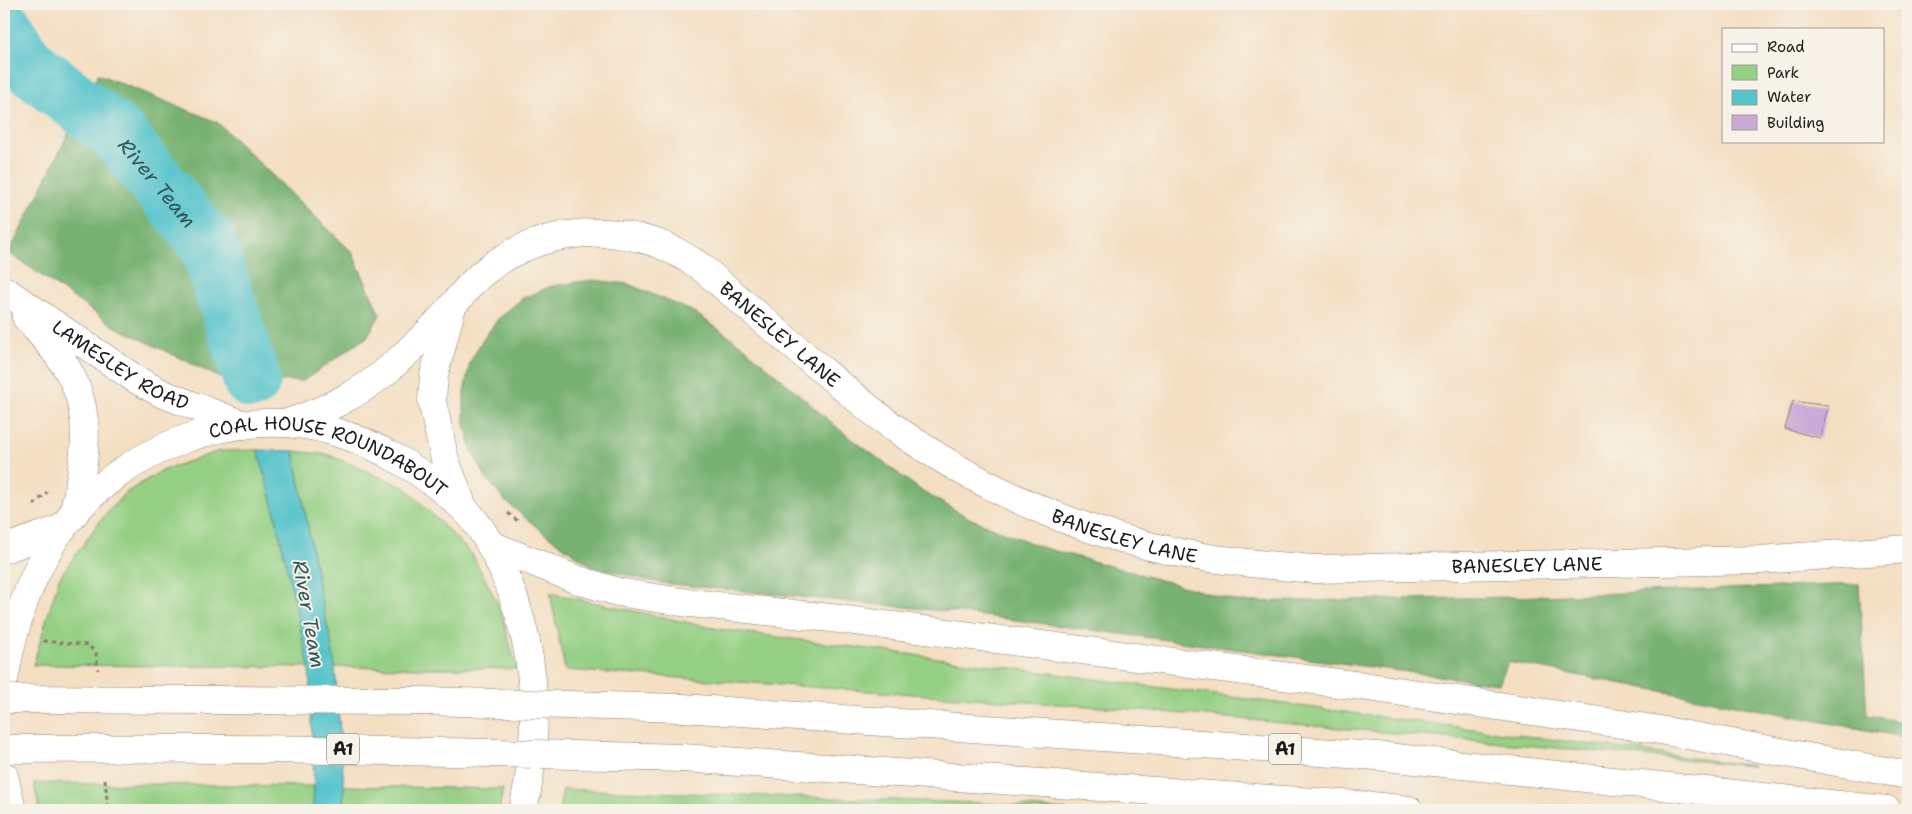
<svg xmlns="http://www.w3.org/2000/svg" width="1912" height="814" font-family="'Shantell Sans',sans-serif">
<rect width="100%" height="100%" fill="#f7f3e8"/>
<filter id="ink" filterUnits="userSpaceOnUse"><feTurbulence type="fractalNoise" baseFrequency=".02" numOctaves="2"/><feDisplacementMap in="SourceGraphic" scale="10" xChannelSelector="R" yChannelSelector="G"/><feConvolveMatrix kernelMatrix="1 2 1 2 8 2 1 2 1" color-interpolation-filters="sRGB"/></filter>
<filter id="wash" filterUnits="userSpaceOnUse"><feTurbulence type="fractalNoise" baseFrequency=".0096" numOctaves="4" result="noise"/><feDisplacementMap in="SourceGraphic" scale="20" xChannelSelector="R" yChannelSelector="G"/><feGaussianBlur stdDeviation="1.12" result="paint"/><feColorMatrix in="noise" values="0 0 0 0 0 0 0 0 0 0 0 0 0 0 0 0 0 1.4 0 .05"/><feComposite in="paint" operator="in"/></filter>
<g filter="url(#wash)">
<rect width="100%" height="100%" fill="#f4dfc3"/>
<g fill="#95d084" stroke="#587650">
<path d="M258 450 273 504 309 667 33 665 59 578 100 521 124 494 161 471 219 451Z"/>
<path d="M294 451 329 455 406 488 472 554 499 606 517 669 335 667 331 641 321 600Z"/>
<path d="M550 593 718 629 1753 766 1130 709 565 670Z"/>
<path d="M34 783 314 786 313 810H39Z"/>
<path d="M344 786 503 789 499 810H343Z"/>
<path d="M563 789 980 803 1067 810H559Z"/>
</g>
<g fill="#78b272" stroke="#4a6747">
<path d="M98 74 217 122 352 252 380 315 367 337 303 381 225 380 114 326 9 253Z"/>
<path d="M592 280 628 284 692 311 743 346 840 430 923 492 971 519 1041 547 1240 602 1514 597 1859 584 1867 715 1908 723V738L1508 662 1499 684 954 612 660 583 593 567 544 533 504 500 486 478 472 451 464 420V392L470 362 482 341 498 319 523 298 552 286Z"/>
</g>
<path fill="#57c4cc" stroke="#3a7074" d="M258 450 294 451 321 600 331 641 335 667 344 786 343 810H313L314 786 309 667 273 504Z"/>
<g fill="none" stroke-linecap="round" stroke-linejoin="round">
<path stroke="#57c4cc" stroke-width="58" id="s1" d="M4 27 27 64 115 132 208 244 252 380"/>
</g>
<g id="blocks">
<path fill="#cba9d8" d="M1793 401 1828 406 1820 438 1785 429Z"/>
</g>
</g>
<g filter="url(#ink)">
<use href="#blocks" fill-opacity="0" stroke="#887e70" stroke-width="1"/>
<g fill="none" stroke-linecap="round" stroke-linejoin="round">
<defs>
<g id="secondary">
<path id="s2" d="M4 290 137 380 163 394 244 425"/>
<path d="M451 310 434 375 432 401 445 460 463 507"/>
<path d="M26 317C41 335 59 353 70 374 95 420 83 468 73 516"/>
<path id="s3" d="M288 423C325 410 361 394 391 367 411 349 436 326 453 305 463 294 471 282 484 272 530 234 595 223 653 242 670 247 685 257 700 266 736 297 773 328 809 359 839 384 868 409 900 432 991 495 1099 541 1209 558 1244 563 1278 566 1314 569L1760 560 1908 549"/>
<path id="s4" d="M4 680C13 627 30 572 63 527 121 449 238 403 332 431 379 444 426 473 462 507 479 522 491 545 501 566 537 645 542 726 523 810"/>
<path d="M4 776 12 810"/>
</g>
<g id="highway">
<path d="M491 545 575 579 618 592 681 602 831 618 1369 687 1654 729 1908 775"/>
<path d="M4 549 63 528"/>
<path d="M682 708 1377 756 1887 810"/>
<path d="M682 758 1372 806 1409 810"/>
</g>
</defs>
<use href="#secondary" stroke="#887e70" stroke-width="29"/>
<use href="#highway" stroke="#887e70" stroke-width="29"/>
<g stroke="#887e70" stroke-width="3" stroke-dasharray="4 4" stroke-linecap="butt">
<path d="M34 505 47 492"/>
<path d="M508 513 519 522"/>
<path d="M43 641 88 645 96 653 98 670"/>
<path d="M105 779 108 810"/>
</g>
<use href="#secondary" stroke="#fff" stroke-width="28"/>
<use href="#highway" stroke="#fff" stroke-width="28"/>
<defs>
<g id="highway-bridge">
<path d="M4 699 421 701 682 708"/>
<path d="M4 749C230 747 456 751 682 758"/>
</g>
</defs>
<use href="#highway-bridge" stroke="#887e70" stroke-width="29" stroke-linecap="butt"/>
<use href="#highway-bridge" stroke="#fff" stroke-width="28"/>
</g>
</g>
<g text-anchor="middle" stroke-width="4" stroke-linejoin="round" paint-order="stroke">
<g fill="#f7f3e8" stroke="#5e5c59" stroke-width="1">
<rect x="327" y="733.5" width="32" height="31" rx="4"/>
<rect x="1269" y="733.5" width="32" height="31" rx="4"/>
</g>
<g font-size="18" font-weight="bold" fill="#1c1c1c">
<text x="343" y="755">A1</text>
<text x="1285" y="755">A1</text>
</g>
<g font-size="19" fill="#1c1c1c" stroke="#f7f3e8">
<text dy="7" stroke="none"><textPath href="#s3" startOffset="588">BANESLEY LANE</textPath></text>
<text dy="7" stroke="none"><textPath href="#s2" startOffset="139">LAMESLEY ROAD</textPath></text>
<text dy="7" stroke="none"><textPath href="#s4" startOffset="470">COAL HOUSE ROUNDABOUT</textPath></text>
<text dy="7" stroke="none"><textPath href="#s3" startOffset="992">BANESLEY LANE</textPath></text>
<text dy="7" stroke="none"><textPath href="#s3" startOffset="1398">BANESLEY LANE</textPath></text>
</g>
<g font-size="20" font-style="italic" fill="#31575a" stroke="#f7f3e8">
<text dy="7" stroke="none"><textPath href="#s1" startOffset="221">River Team</textPath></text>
<text transform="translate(309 614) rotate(80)" y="7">River Team</text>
</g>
</g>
<rect width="1912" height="814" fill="none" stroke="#f7f3e8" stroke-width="20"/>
<rect x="1722" y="28" width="162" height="115" fill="#f7f3e8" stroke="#9f9d96"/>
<rect x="1732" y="44" width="25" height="8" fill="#ffffff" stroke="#9f9d96"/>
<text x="1767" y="52" font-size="15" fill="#1c1c1c">Road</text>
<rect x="1732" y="65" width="25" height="15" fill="#95d084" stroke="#9f9d96"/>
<text x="1767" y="78" font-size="15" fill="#1c1c1c">Park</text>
<rect x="1732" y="90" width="25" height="15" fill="#57c4cc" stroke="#9f9d96"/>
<text x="1767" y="102" font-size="15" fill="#1c1c1c">Water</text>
<rect x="1732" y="115" width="25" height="15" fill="#cba9d8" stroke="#9f9d96"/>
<text x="1767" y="128" font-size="15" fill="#1c1c1c">Building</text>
</svg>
